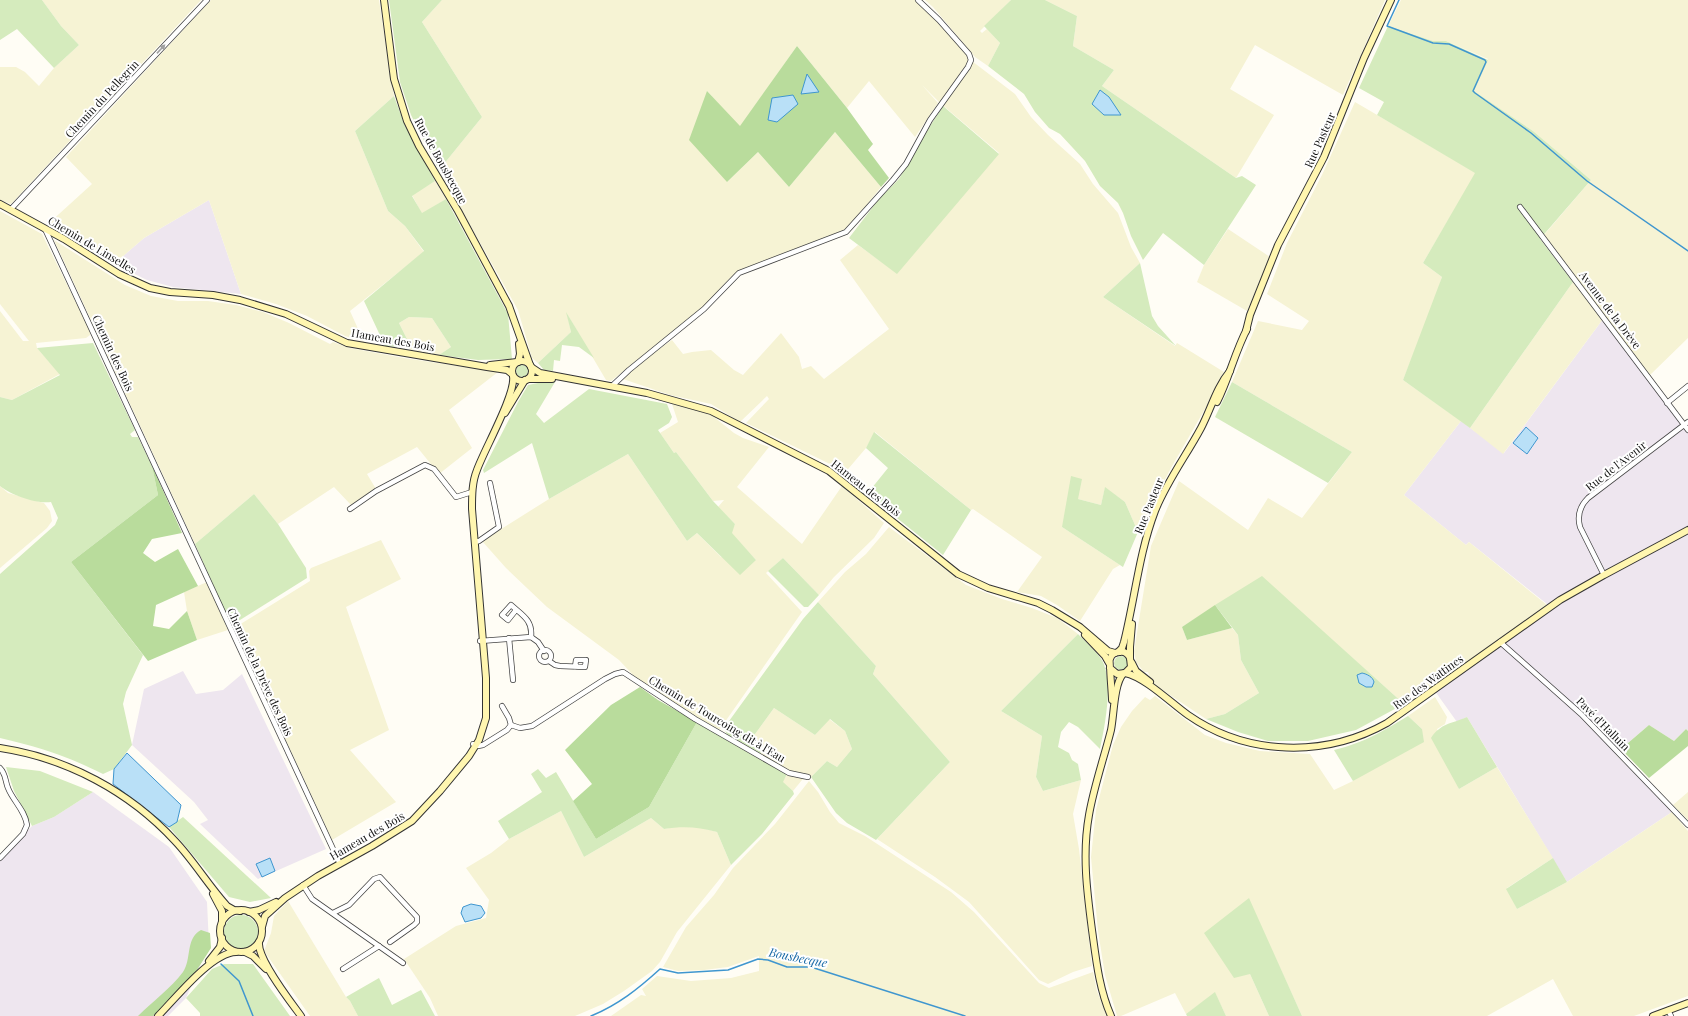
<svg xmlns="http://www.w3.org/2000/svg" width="1688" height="1016" font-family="'Playfair Display',serif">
<rect width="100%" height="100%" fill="#fffdf5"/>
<g fill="#eee6ef">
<path d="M209 200 241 294 173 287 147 280 114 264 144 238Z"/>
<path d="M1603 319 1688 429V731L1686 729 1674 741 1649 725 1615 754 1672 812 1567 882 1467 717 1457 722 1432 687 1547 604 1469 542 1466 545 1404 495 1461 421 1504 453Z"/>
<path d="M183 671 196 694 223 690 242 674 326 849 258 879 200 824 208 820 194 802 132 745 144 689Z"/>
<path d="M93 792 169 847 207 902 209 945 186 998 168 1016H0V860L32 826 54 817Z"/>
</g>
<g fill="#f6f3d4">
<path d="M42 0H201L11 204 0 200V67H16L25 72 39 86 54 68 79 45 61 26Z"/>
<path d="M211 0H379L394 96 355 131 388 211 405 226 424 252 350 311 364 342 345 336 307 316 276 304 241 294 209 200 144 238 114 264 48 224 92 184 66 157Z"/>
<path d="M442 0H915L924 8 966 53 968 58 1015 94 1031 117 1048 135 1080 164 1093 184 1118 213 1131 247 1140 263 1103 297 1175 346 1177 343 1224 372 1213 395 1171 468 1138 532 1125 502 1105 488 1101 505 1078 499 1062 527 1120 565 1113 569 1080 621 1057 605 1041 596 1017 592 1042 557 973 509 971 510 875 432 866 448 843 475 830 464 746 423 769 399 767 396 740 422 711 404 670 395 623 379 642 361 672 340 683 354 692 352 711 350 734 370 743 375 781 333 799 357 802 369 811 366 824 379 889 329 840 260 858 245 897 273 999 153 940 103 922 85 938 103 915 137 869 81 847 108 797 46 740 127 707 91 727 182 758 152 789 187 835 132 881 187 850 226 842 231 737 272 726 282 703 308 611 381 606 380 567 314 571 332 538 363 532 358 518 310 439 170 482 117 422 22Z"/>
<path d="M925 0H1011L980 31 982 33 987 29 1000 43 988 66 975 57 933 7Z"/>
<path d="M1045 0H1385L1343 95 1255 45 1230 89 1274 115 1236 178 1102 86 1114 70 1073 46 1077 16Z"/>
<path d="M1401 0H1688V338L1649 376 1544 235 1591 180 1533 131 1474 91 1488 59 1446 41H1433L1388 26Z"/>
<path d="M1355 102 1476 173 1423 263 1442 277 1432 308 1403 380 1461 421 1404 495 1466 545 1469 542 1547 605 1432 687 1404 704 1262 577 1182 627 1187 640 1232 628 1238 635 1241 660 1259 693 1225 714 1206 719 1152 683 1148 672H1144L1136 662 1134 651 1151 546 1179 481 1248 530 1268 498 1302 518 1352 452 1232 382 1258 321 1302 330 1309 321 1267 294 1287 243 1322 175Z"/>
<path d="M435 181 446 199 422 214 412 195Z"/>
<path d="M0 211 42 234 90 331V335L86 338 36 343 37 348 60 374 12 400 0 397V311L23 341H29L0 304Z"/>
<path d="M1228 229 1270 257 1247 311 1197 282 1204 265Z"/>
<path d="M54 240 125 285 151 296 178 301H208L236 305 263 312 289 323 330 344 333 342 350 348 404 358 498 372 449 410 472 448 439 474 417 447 367 474 376 489 351 505 334 487 278 524 254 494 195 544Z"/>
<path d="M1573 282 1603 319 1503 454 1470 428Z"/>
<path d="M409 317 432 318 451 347 439 355 399 347 407 339 399 323Z"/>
<path d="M672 404 700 410 714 417 734 433 743 438 769 447 737 487 802 544 842 486 884 523 874 538 834 577 819 595 783 558 766 573 802 612 720 729H717L679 708 634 676 619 660 547 607 506 568 482 541 549 499 628 454 687 541 697 533 721 557 756 560 731 533 735 524 718 507 724 500 713 501 676 452 674 453 660 433 678 422Z"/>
<path d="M0 486 8 493 44 503 50 511 52 521 47 528 0 568Z"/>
<path d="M889 527 966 585 1002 599 1032 608 1057 618 1078 634 1001 711 1042 736 1036 777 1043 791 1081 780 1073 814 1079 849 1092 966 1073 972 1048 984 1039 980 969 902 935 877 877 839 950 762 873 674 876 666 818 602 845 572 866 554Z"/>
<path d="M381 540 401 579 346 607 389 730 350 750 396 802 332 840 234 628 310 581 309 571 311 568Z"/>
<path d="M207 582 228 630 197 640 187 611 184 592Z"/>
<path d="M1155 696 1205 735 1226 743 1260 751 1310 754 1334 790 1353 781 1422 729 1408 716 1435 697 1447 717 1445 724 1437 729 1459 789 1497 767 1553 858 1507 888 1517 909 1567 882 1672 812 1688 831V996L1634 1016H1573L1553 979 1487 1016H1302L1248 898 1250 974 1269 1016H1226L1215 993 1186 1014 1175 993 1121 1016H1117L1105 975 1098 931 1091 857 1096 810 1113 745 1121 727 1132 711 1145 697 1150 700Z"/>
<path d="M774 708 815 735 829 719 845 731 852 749 837 767 827 761 811 777 802 780 793 791 782 782 790 771 760 754 762 750 750 741Z"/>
<path d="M809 781 818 792 830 812 839 823 865 836 951 892 974 912 1039 983 1049 988 1093 972 1097 991 1107 1016H611L641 995 646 996 642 989 657 976 691 981 731 978 759 971V956L728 967 704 970 678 971 663 967 686 927 714 895 733 868 775 824Z"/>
<path d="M1688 792V820L1673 805Z"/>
<path d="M561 811 584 857 651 818 664 829 680 826 699 827 717 832 731 865 677 932 660 962 652 971 624 991 603 1004 575 1016H438L430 998 404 959 456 926 486 918 489 900 466 868 491 853 509 839Z"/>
<path d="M288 901 346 997 350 1001 358 1016H310L264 951 271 933 274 916Z"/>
</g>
<g fill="#d5ebbd">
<path d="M0 0H42L61 26 79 45 54 68 17 29 0 40Z"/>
<path d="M389 0H442L422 22 482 117 439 170 411 115 400 82Z"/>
<path d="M1011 0H1045L1077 16 1073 46 1114 70 1102 86 1236 178 1242 176 1256 185 1204 265 1163 233 1143 260 1131 236 1123 213 1118 203 1100 186 1085 161 1060 134 1049 128 1035 112 1024 94 988 66 1000 43 984 26Z"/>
<path d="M1388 26 1433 41H1446L1488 60 1474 91 1533 131 1591 180 1540 239 1573 282 1470 428 1403 380 1442 277 1423 263 1475 173 1377 115 1384 102 1359 88Z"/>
<path d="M394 96 405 126 435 181 412 196 422 213 446 199 508 314 512 359 478 360 439 355 451 347 432 318 409 317 399 323 407 339 399 347 385 346 364 301 424 251 405 226 388 211 355 131Z"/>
<path d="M943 106 999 154 897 274 849 238 879 199 899 179 923 137Z"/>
<path d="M1140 263 1152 316 1158 326 1176 346 1103 297Z"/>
<path d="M566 312 594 358 579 347 562 345 560 361 554 360 553 371 544 370 538 363 571 332Z"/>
<path d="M93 343 135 430 130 434 132 437H138L152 466 158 495 71 562 143 655 126 692 123 704 132 745 114 769 103 774C67 756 39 747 0 738V574L55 525 58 518 51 502C36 504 11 495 0 486V397L12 400 60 375 37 348Z"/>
<circle cx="522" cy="371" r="6"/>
<path d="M543 382H555L536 414 544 423 589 389 667 404 672 417 669 423 658 430 674 453 676 452 713 501 735 524 732 533 756 560 740 575 697 533 687 541 628 454 549 499 532 443 484 473 483 470 518 402 528 385Z"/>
<path d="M1232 382 1352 452 1328 483 1215 417Z"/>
<path d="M874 432 971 510 943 555 867 494 888 468 866 448Z"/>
<path d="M1071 476 1082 479 1078 499 1101 505 1105 487 1125 502 1138 532 1123 567 1062 527Z"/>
<path d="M254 494 278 524 306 568 307 578 232 625H231L195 544Z"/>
<path d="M783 558 819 595 808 607H804L768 571Z"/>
<path d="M1262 576 1404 704 1356 730 1308 741H1268L1238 732 1206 719 1225 714 1259 693 1241 660 1238 635 1215 605Z"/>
<path d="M818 602 876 666 873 674 950 762 876 840 847 823 836 813 811 777 827 761 837 767 852 749 845 731 830 719 815 735 774 708 750 741 762 750 760 754 727 735 724 728 803 619Z"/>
<path d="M1078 634C1085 641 1099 654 1103 662 1113 685 1105 725 1100 749L1078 727 1069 722 1061 732 1058 747 1069 753 1072 760 1078 764 1081 780 1043 791 1036 777 1042 736 1001 711Z"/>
<circle cx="1121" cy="663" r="7"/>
<path d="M1408 716 1422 729 1424 742 1353 781 1334 750C1366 742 1381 732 1408 716Z"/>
<path d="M1467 717 1497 767 1459 789 1431 738C1441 723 1451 724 1467 717Z"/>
<path d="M697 722 787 774 783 782 793 791 794 794 762 834 731 865 717 832C699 827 683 826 664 829L651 818 584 857 561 811 509 839 498 821 542 792 531 774 538 769 546 778 556 772 596 839 649 807Z"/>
<path d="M6 767 40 771 93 792 54 817 32 826 14 791Z"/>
<path d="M183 817 271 898 250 902 229 897 169 827Z"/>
<path d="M1553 858 1567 882 1517 909 1506 889Z"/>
<path d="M1249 898 1302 1016H1269L1250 974 1234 978 1204 933Z"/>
<circle cx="241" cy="932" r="17"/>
<path d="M224 964H253L290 1016H200V1013L186 998 212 969Z"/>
<path d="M379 978 392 1005 421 990 435 1016H358L350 1001 346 997Z"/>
<path d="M1215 992 1226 1016H1187L1186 1014Z"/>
</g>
<g fill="#b9dc9c">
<path d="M797 46 847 108 873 144 868 150 889 178 881 187 835 132 789 187 758 152 727 182 689 140 707 91 740 126Z"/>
<path d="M152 466 182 533 152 539 143 553 155 562 178 549 198 586 156 605 153 626 169 629 187 611 197 640 148 661 71 562 158 495Z"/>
<path d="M1215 605 1232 628 1187 640 1182 627Z"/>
<path d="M640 687 658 700 697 722 649 807 596 839 573 801 592 784 565 750 611 705Z"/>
<path d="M1649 725 1674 741 1686 729 1688 731V746L1649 778 1621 749Z"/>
<path d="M201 930 210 933 211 948 195 973 153 1016H138C152 1002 171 988 183 972 192 959 185 939 201 930Z"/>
</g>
<g fill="#b9e0f7" stroke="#3f96cf">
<path d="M807 74 819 92 801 94Z"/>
<path d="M1100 90 1109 97 1121 115H1104L1092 104Z"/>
<path d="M793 95 798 104 777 122 768 120 772 98Z"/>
<path d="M1526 427 1538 438 1527 454 1513 443Z"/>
<path d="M1362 673C1367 674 1373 677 1374 682L1372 687H1366L1359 683 1357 675Z"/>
<path d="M127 753 181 805 177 822 169 827 113 784 114 769Z"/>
<path d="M270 858 275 871 262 877 256 864Z"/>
<path d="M471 904 481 906 485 913 481 918 465 922 461 913 463 907Z"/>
</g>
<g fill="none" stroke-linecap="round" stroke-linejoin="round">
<g stroke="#3f96cf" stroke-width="1.5">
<path d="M1399 0 1387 26 1433 43 1449 44 1485 60 1486 62 1473 91 1475 93 1531 133 1587 181 1688 251"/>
<path d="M221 964 239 981 253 1016"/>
<path d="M591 1016C618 1005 638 989 660 969L678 973 728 970 758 959 768 960 787 967H811L965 1016"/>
</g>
<defs>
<g id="street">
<path d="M1520 207 1688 430"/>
<path d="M11 209 207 0"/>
<path d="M45 229 340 864"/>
<path d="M612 386 629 370 704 309 739 273 846 232 893 180 906 164 930 120 968 67 971 60 969 54 939 20 918 0"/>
<path d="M1667 403 1688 386"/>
<path d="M350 509 376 491 425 465 434 469 456 497 472 492"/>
<path d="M475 542 479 541 499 527 490 483"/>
<path d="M1604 575 1580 527C1577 516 1580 506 1588 498L1688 422"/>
<path d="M516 610 508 620 502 615 511 605C522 615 533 620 531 637"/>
<path d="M509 638 513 680"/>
<path d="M480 641 531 637 538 642 544 651"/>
<path d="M1500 642 1581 714 1688 825"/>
<circle cx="545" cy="656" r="6"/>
<path d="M549 661 555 665 560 666 585 667 586 660H576L575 667"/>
<path d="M502 706 509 718 511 725"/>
<path d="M511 725 520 728 532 726 605 679 615 674 623 672 695 719 789 773 808 777"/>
<path d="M473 744 478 746 483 745 507 730 511 725"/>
<path d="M0 768C6 774 5 781 8 788 13 801 25 810 27 825L23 834 0 858"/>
<path d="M303 885 312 899 403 963"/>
<path d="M333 913 349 905 374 879 380 877 417 917V922L414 925 390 942"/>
<path d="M343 969 379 946"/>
<path d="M1668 1010 1671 1016"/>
</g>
<g id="secondary">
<path d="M384 0 394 79 407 121 419 146 458 211 509 306 530 365"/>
<path d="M0 204 64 239 119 274 150 288 170 292 213 295 240 300 286 314 347 343 487 367 507 370 512 374"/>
<path d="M1246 331 1250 315 1278 245 1324 157 1364 58 1391 0"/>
<circle cx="522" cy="371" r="10"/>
<path d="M518 362 520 354 519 344"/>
<path d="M490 365 517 362"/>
<path d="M531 367 540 373 647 393 711 411 829 471 958 574 988 588 1038 603 1052 610 1080 627 1108 651 1115 653"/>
<path d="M528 379H552"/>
<path d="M1217 402C1229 378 1235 352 1247 329"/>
<path d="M505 413 525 380"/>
<path d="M1085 635 1105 656 1109 663"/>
<path d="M1118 652 1122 648 1124 642C1135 598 1139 553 1155 511 1167 481 1186 456 1201 428 1211 409 1216 388 1230 371"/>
<path d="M1130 658V647L1132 624"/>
<path d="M1132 663 1136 671 1150 682"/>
<path d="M1110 668 1117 674 1125 673 1131 667 1130 658C1128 654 1125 651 1120 652 1115 652 1111 655 1110 659 1109 661 1112 694 1112 700"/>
<path d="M1125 673C1145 677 1171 703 1188 715 1247 756 1325 758 1387 723L1560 600 1604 575 1688 530"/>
<path d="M0 748C67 758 130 792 175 841 194 861 208 885 227 906L234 910 240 911"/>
<path d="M213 894 222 911V923"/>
<circle cx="241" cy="931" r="21"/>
<path d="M249 912 259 910 276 902"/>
<path d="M262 927 265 916 285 898 318 876 372 846 412 821 440 791 469 756 479 740 486 718V678L472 509C472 496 472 482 477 470 484 450 516 394 513 376"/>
<path d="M259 942C257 959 290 1001 301 1016"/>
<path d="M245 952 253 956 266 969"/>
<path d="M209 961 220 947 222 938"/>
<path d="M158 1016C176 998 211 953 236 952"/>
<path d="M1111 1016C1099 989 1096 959 1092 930 1087 892 1082 854 1089 815 1094 786 1104 758 1111 730 1114 715 1114 684 1123 674"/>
<path d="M1653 1016 1688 1003"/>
</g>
</defs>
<use href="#street" stroke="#444" stroke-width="6"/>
<use href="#secondary" stroke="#333" stroke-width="8"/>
<use href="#street" stroke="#fff" stroke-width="4.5"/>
<use href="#secondary" stroke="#fff6b0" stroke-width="6"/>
</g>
<defs><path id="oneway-solid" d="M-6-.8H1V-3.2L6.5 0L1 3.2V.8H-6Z"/></defs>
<use fill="#a0a0a0" href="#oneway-solid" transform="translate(161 49) rotate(-47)"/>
<g text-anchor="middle" stroke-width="4" stroke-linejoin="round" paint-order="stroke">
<g font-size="11" fill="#111" stroke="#fff">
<text transform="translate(102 99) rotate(-47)" y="4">Chemin du Pellegrin</text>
<text transform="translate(1320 140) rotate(-66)" y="4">Rue Pasteur</text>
<text transform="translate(441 161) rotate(61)" y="4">Rue de Bousbecque</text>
<text transform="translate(92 245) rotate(31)" y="4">Chemin de Linselles</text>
<text transform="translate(1610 310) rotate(53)" y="4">Avenue de la Drève</text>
<text transform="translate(393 340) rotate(10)" y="4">Hameau des Bois</text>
<text transform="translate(113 353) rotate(65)" y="4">Chemin des Bois</text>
<text transform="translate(1616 466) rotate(-38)" y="4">Rue de l'Avenir</text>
<text transform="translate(866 488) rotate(38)" y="4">Hameau des Bois</text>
<text transform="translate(1149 506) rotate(-68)" y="4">Rue Pasteur</text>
<text transform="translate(260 672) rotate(65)" y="4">Chemin de la Drève des Bois</text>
<text transform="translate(1428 682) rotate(-36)" y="4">Rue des Wattines</text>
<text transform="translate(717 719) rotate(31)" y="4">Chemin de Tourcoing dit à l'Eau</text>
<text transform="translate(1603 724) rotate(45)" y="4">Pavé d'Halluin</text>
<text transform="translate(367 836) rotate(-30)" y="4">Hameau des Bois</text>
</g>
<g font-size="12" font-style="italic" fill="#1768a6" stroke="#fff">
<text transform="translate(798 958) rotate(11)" y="4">Bousbecque</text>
</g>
</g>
</svg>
